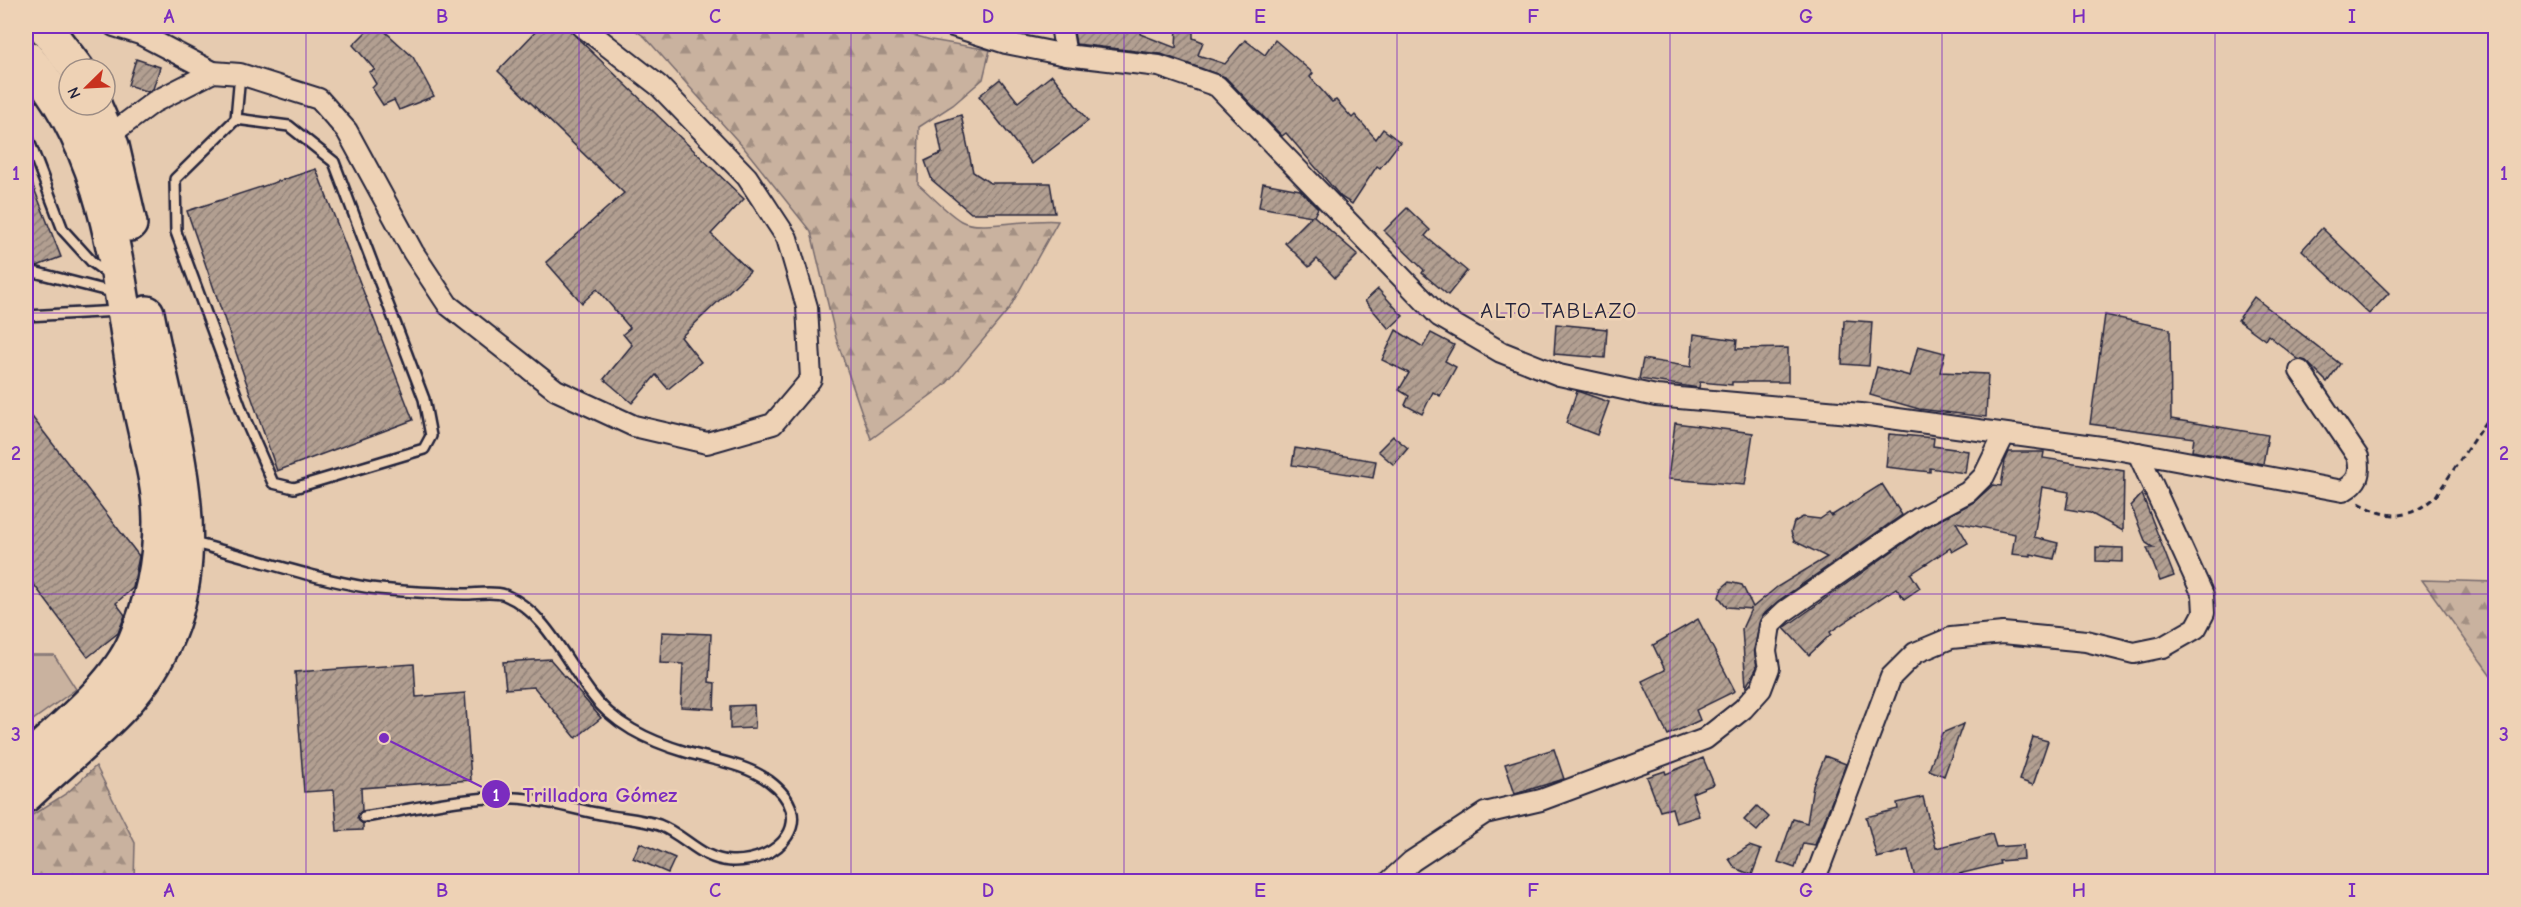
<svg xmlns="http://www.w3.org/2000/svg" width="2521" height="907" font-family="'Comic Neue',sans-serif">
<defs>
<pattern id="forest-firs" width="22" height="20" patternUnits="userSpaceOnUse" patternTransform="scale(1.5)"><rect width="22" height="20" fill="#c9b29f"/><path d="M5 1l3.5 6h-7zM16 11l3.5 6h-7z" fill="#a39083"/></pattern>
<pattern id="building-hatch" width="6" height="6" patternUnits="userSpaceOnUse" patternTransform="scale(1.5)"><rect width="6" height="6" fill="#b29f91"/><path d="M-1 1l2-2M0 6l6-6M5 7l2-2" fill="none" stroke="#908178"/></pattern>
</defs>
<rect width="100%" height="100%" fill="#e6cbb0"/>
<filter id="ink" filterUnits="userSpaceOnUse"><feTurbulence type="fractalNoise" baseFrequency=".0167" numOctaves="2"/><feDisplacementMap in="SourceGraphic" scale="12" xChannelSelector="R" yChannelSelector="G"/><feConvolveMatrix kernelMatrix="1 2 1 2 8 2 1 2 1" color-interpolation-filters="sRGB"/></filter>
<g filter="url(#ink)">
<path fill="#c9b29f" stroke="#766a6d" stroke-width="1.5" d="M26 655H54L76 689 26 725Z"/>
<g fill="url(#forest-firs)" stroke="#766a6d" stroke-width="1.5">
<path d="M629 26H880L931 40 990 50 983 79 953 105 919 127 918 184C932 196 946 212 961 221 979 232 1035 217 1058 221L1009 309 946 384 871 439 836 338 811 232 744 148 645 37Z"/>
<path d="M2422 580 2495 582V681Z"/>
<path d="M96 766 135 843 134 881H26V819L67 793Z"/>
</g>
<g fill="url(#building-hatch)" stroke="#22223b" stroke-width="1.5">
<path d="M372 26H379L413 57 434 96 399 110 394 100 383 105 372 88 376 84 369 72 375 70 353 45Z"/>
<path d="M541 26H565L744 199 711 234 750 271 681 337 701 362 668 389 656 375 632 403 604 379 632 345 623 334 630 328 597 289 582 303 546 262 624 193 498 71Z"/>
<path d="M1073 26H1140V34L1176 48 1177 26H1193V38L1203 42 1198 55 1225 64 1245 40 1265 55 1275 40 1313 73 1310 77 1332 102 1336 100 1352 118 1355 115 1376 139 1383 129 1400 142 1380 168 1377 166 1352 204 1341 197 1286 133 1282 136 1225 77 1161 54 1076 44Z"/>
<path d="M136 59 160 67 153 89 148 92 128 85Z"/>
<path d="M1052 75 1088 121 1032 164 979 96 1000 79 1018 102Z"/>
<path d="M961 115 973 172 990 183H1050L1055 213H971L932 180 925 161 942 153 936 123Z"/>
<path d="M26 168 61 257 37 266 31 252 26 255Z"/>
<path d="M316 169 413 420 277 471 187 211Z"/>
<path d="M1263 183 1300 190 1318 208 1314 216 1358 255 1335 278 1317 259 1309 267 1285 243 1312 216 1259 207Z"/>
<path d="M1407 208 1430 230 1425 236 1467 271 1448 295 1422 273 1424 270 1384 231Z"/>
<path d="M2322 228 2389 293 2369 314 2302 250Z"/>
<path d="M1378 289 1403 316 1389 329 1365 301Z"/>
<path d="M2254 297 2340 364 2327 382 2306 361 2298 359 2268 335 2265 340 2238 320Z"/>
<path d="M2105 315 2170 329 2171 419 2268 435 2263 464 2192 451 2194 438 2090 424Z"/>
<path d="M1844 320 1872 322 1869 366 1842 364Z"/>
<path d="M1556 324 1607 329 1605 358 1554 354Z"/>
<path d="M1396 330 1423 347 1431 333 1454 345 1445 361 1456 367 1440 396 1433 392 1422 414 1405 405 1409 396 1399 390 1409 373 1382 360Z"/>
<path d="M1694 334 1737 340 1736 349 1788 348V382H1732V385L1700 382 1699 388 1639 379 1643 359 1691 367Z"/>
<path d="M1918 346 1945 353 1940 372 1988 374 1986 417 1919 409 1870 395 1877 367 1910 376Z"/>
<path d="M1577 391 1609 402 1597 435 1566 423Z"/>
<path d="M26 409 139 556 133 588 116 603 125 615 118 633 88 657 26 574Z"/>
<path d="M1675 423 1753 433 1745 485 1668 479Z"/>
<path d="M1889 434 1934 438 1933 446 1968 451 1965 473 1930 468V472L1886 467Z"/>
<path d="M1393 436 1408 448 1394 465 1378 451Z"/>
<path d="M1295 448 1376 461 1373 478 1292 465Z"/>
<path d="M2009 452H2044L2043 458 2124 471 2123 531 2090 513 2066 509 2069 492 2042 487 2034 537 2058 543 2054 559 2031 554V556L2012 554 2015 534 1956 522 1968 543 1952 552 1950 548 1911 574 1920 588 1904 599 1896 588 1830 632 1831 634 1809 655 1784 628 1925 528 1974 502 1993 485 2001 486 2005 461Z"/>
<path d="M1882 484 1902 515 1778 601 1762 616 1754 649 1757 667 1746 687 1742 629 1751 609 1727 607 1719 597 1722 588 1729 582 1742 585 1753 607 1777 587 1827 557 1794 541 1791 532 1794 522 1803 517 1820 519 1829 513 1831 516Z"/>
<path d="M2142 494 2174 576 2160 581 2147 548H2154L2146 543 2131 506Z"/>
<path d="M2096 547 2123 548V562L2096 561Z"/>
<path d="M1698 619 1735 691 1696 710 1700 720 1668 735 1642 681 1665 670 1653 645Z"/>
<path d="M662 632 711 634 709 682 715 683 714 709 681 707 683 664 660 663Z"/>
<path d="M550 659 601 718 576 738 534 687 506 689 503 662Z"/>
<path d="M414 664 416 697 465 693 471 780 361 788 362 811 357 818 363 824V830L337 831 334 790 304 792 295 672Z"/>
<path d="M754 705 755 728 730 729V706Z"/>
<path d="M1963 724 1944 776 1929 770 1942 733Z"/>
<path d="M2033 737 2048 741 2033 785 2019 780Z"/>
<path d="M1554 749 1564 779 1515 794 1505 764Z"/>
<path d="M1825 756 1846 764 1815 845 1803 843 1795 868 1778 862 1793 819 1807 823 1813 786Z"/>
<path d="M1703 758 1714 784 1692 793 1699 816 1676 823 1672 808 1660 811 1647 777 1665 771 1666 774Z"/>
<path d="M1923 797 1936 848 1992 834 1996 847 2023 845 2024 859 1999 861 2000 864 1926 882H1916L1908 850 1877 858 1866 817 1898 809 1897 803Z"/>
<path d="M1757 806 1769 817 1757 831 1744 820Z"/>
<path d="M640 843 675 858 668 873 633 858Z"/>
<path d="M1749 846 1761 850 1752 875 1735 868 1729 859Z"/>
</g>
<g fill="none" stroke-linecap="round" stroke-linejoin="round">
<defs>
<g id="lane">
<path d="M236 119 289 126 334 162 424 399 431 436 424 449 294 488 273 483 245 419 176 232 175 179 236 119 240 74"/>
<path d="M26 133 63 230 92 262 108 274"/>
<path d="M26 270 116 293"/>
<path d="M26 316 119 311"/>
<path d="M190 542C250 557 310 578 371 588 402 592 434 593 465 594 477 594 494 591 505 595 544 611 565 659 589 691 612 724 649 741 686 752 713 760 746 764 769 781 820 819 779 863 731 861 701 860 685 835 659 825 641 819 619 818 601 814 573 809 543 799 515 798 464 796 413 809 364 817"/>
</g>
<g id="street">
<path d="M114 26 140 34 213 72 240 74 319 99 347 131 413 252 448 305 556 390 634 426 707 443 773 424 811 379 807 307 787 238 747 177 659 86 582 26"/>
<path d="M953 26 1006 43 1066 55 1159 66 1217 86 1439 316 1501 352 1559 375 1656 396 1861 414 2116 449 2343 491C2358 482 2361 475 2358 457L2300 371"/>
<path d="M1061 26 1066 55"/>
<path d="M107 137 154 102 213 72"/>
<path d="M1389 882 1412 861 1485 813 1541 800 1705 739 1743 709 1761 689 1769 668 1766 651 1770 625 1785 611 1919 518 1968 492 1984 476 2004 435"/>
<path d="M1812 882 1820 866 1891 677 1915 653 1951 638 2003 633 2086 641 2134 653 2163 647 2196 628 2204 613 2203 595 2138 453"/>
</g>
<g id="highway">
<path d="M44 26 77 69"/>
<path d="M26 57C113 156 116 273 138 397 145 436 160 482 160 522 160 563 151 604 135 641 116 686 61 729 26 762"/>
<path d="M94 105 112 146 130 224"/>
<path d="M26 795C58 765 93 737 123 705 230 588 173 449 147 313"/>
</g>
</defs>
<use href="#lane" stroke="#22223b" stroke-width="14"/>
<use href="#street" stroke="#22223b" stroke-width="24"/>
<use href="#highway" stroke="#22223b" stroke-width="38"/>
<path stroke="#22223b" stroke-width="3" stroke-dasharray="6 4.5" stroke-linecap="butt" d="M2359 503C2390 520 2409 520 2436 496L2496 406"/>
<use href="#lane" stroke="#eed2b5" stroke-width="9"/>
<use href="#street" stroke="#eed2b5" stroke-width="20"/>
<use href="#highway" stroke="#eed2b5" stroke-width="33"/>
</g>
</g>
<path fill="none" stroke="#7b2cbf" stroke-width="1.5" stroke-opacity="0.55" d="M306 26V882M579 26V882M851 26V882M1124 26V882M1397 26V882M1670 26V882M1942 26V882M2215 26V882M26 313H2496M26 594H2496"/>
<g text-anchor="middle" stroke-width="5" stroke-linejoin="round" paint-order="stroke">
<g font-size="22" letter-spacing="1.5" fill="#22223b" stroke="#eed2b5">
<text x="1559" y="318">ALTO TABLAZO</text>
</g>
</g>
<path fill="none" stroke="#7b2cbf" stroke-width="2" d="M384 738L496 794"/>
<g fill="#7b2cbf" stroke="#eed2b5" stroke-width="2">
<circle cx="384" cy="738" r="6"/>
<circle cx="496" cy="794" r="15"/>
</g>
<g font-size="18" text-anchor="middle" font-weight="bold" fill="#fff">
<text x="496" y="801">1</text>
</g>
<g font-size="21" text-anchor="middle" font-weight="bold" fill="#7b2cbf" stroke="#eed2b5" stroke-width="5" stroke-linejoin="round" paint-order="stroke">
<text x="600" y="802">Trilladora Gómez</text>
</g>
<rect width="2521" height="907" fill="none" stroke="#eed2b5" stroke-width="66"/>
<g transform="translate(87 87) rotate(246)"><circle r="28" fill="#eed2b5" stroke="#9c8c84" stroke-width="1.5"/>
<path d="M0-4.5L10 22L0 15L-10 22Z" fill="#c8321e"/>
<text y="-9" font-size="16" font-weight="bold" text-anchor="middle" fill="#22223b">N</text>
</g>
<rect x="33" y="33" width="2455" height="841" fill="none" stroke="#7b2cbf" stroke-width="2"/>
<g font-size="20" text-anchor="middle" font-weight="bold" fill="#7b2cbf">
<text x="169" y="23">A</text>
<text x="442" y="23">B</text>
<text x="715" y="23">C</text>
<text x="988" y="23">D</text>
<text x="1260" y="23">E</text>
<text x="1533" y="23">F</text>
<text x="1806" y="23">G</text>
<text x="2079" y="23">H</text>
<text x="2352" y="23">I</text>
<text x="16" y="180">1</text>
<text x="2504" y="180">1</text>
<text x="16" y="460">2</text>
<text x="2504" y="460">2</text>
<text x="16" y="741">3</text>
<text x="2504" y="741">3</text>
<text x="169" y="897">A</text>
<text x="442" y="897">B</text>
<text x="715" y="897">C</text>
<text x="988" y="897">D</text>
<text x="1260" y="897">E</text>
<text x="1533" y="897">F</text>
<text x="1806" y="897">G</text>
<text x="2079" y="897">H</text>
<text x="2352" y="897">I</text>
</g>
</svg>
